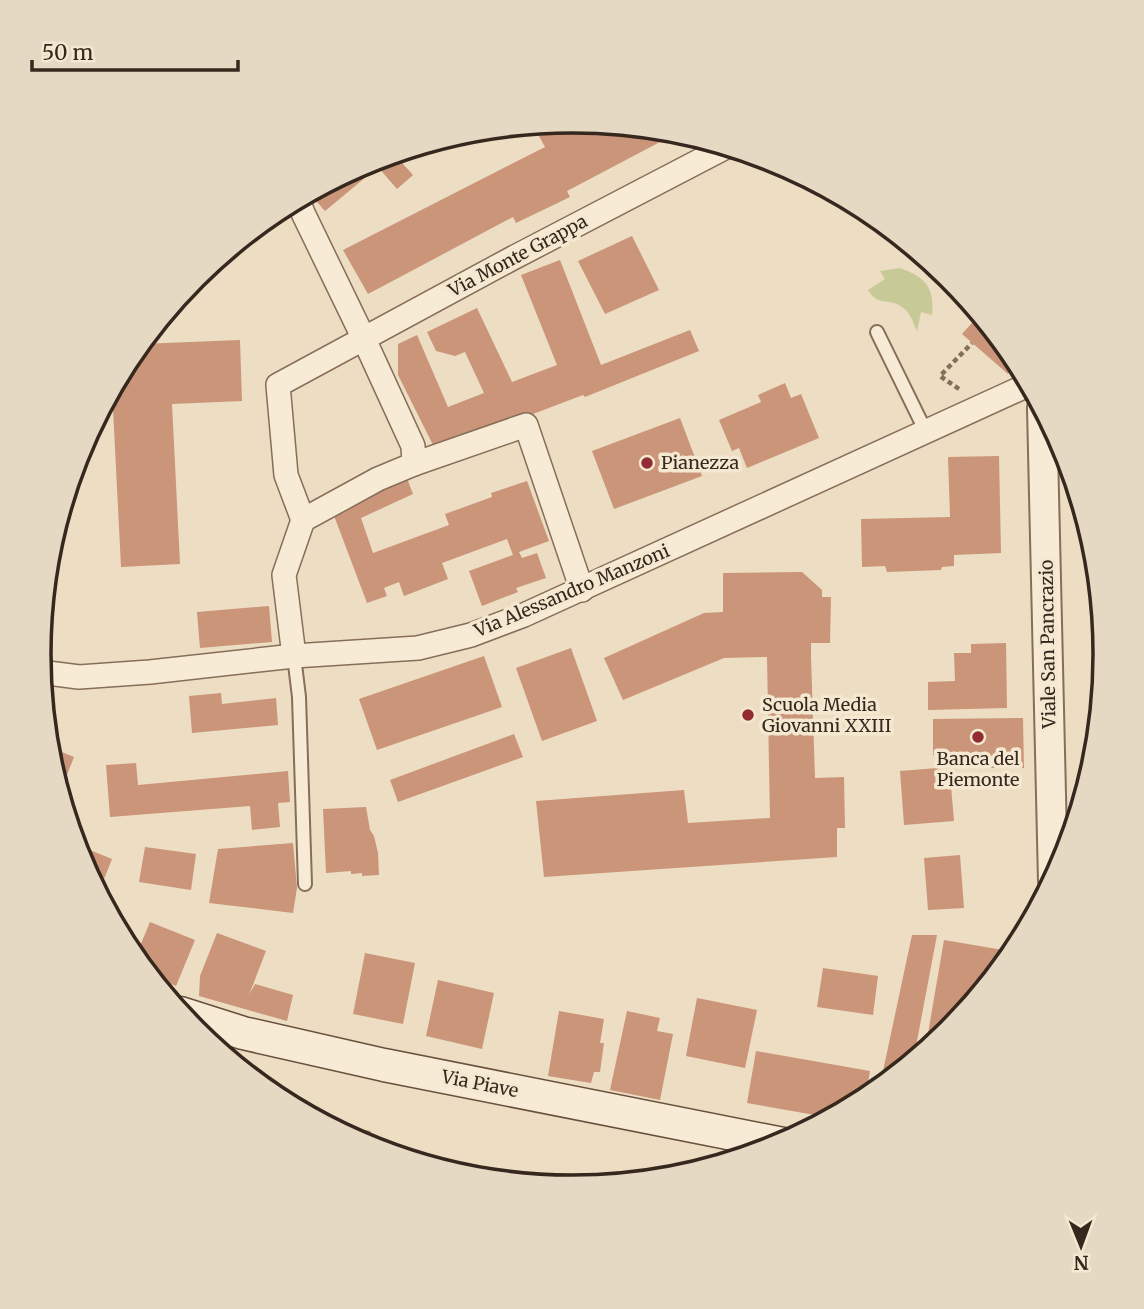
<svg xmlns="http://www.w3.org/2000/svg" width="1144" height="1309" font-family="Merriweather,serif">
<rect width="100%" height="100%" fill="#edddc2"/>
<path fill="#c7ca96" d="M900 268C925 277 935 287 932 315L921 312 917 331C913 322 910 312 902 307 888 297 878 307 868 290L885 279 880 271Z"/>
<g fill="#ca9579">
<path d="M572 121 653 129 660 142 567 191 570 197 516 223 513 217 368 294 343 250 545 147 533 125Z"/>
<path d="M394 154 413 175 397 189 378 167 325 211 309 193 368 161Z"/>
<path d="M632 236 659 290 605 314 578 261Z"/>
<path d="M560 260 601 365 690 330 699 351 585 397 583 395 436 451 398 375V344L417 335 448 407 484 393 465 352 455 356 436 351 427 332 477 308 512 382 557 365 521 275Z"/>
<path d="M980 314 1018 363 1008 374 962 334Z"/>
<path d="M240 340 242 401 172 404 180 564 121 567 112 389 129 358 140 344Z"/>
<path d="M785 383 791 398 801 394 819 438 747 468 739 448 732 451 719 420 761 402 758 395Z"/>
<path d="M680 418 702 476 614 509 592 451Z"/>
<path d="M999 456 1001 553 954 555V566L942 567 941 570 887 572 885 566 862 567 861 519 950 517 948 457Z"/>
<path d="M405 473 413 494 361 518 373 553 449 525 445 514 492 497 491 493 527 481 549 541 519 552 522 558 537 553 546 578 516 588 518 592 482 606 469 571 513 555 507 539 442 563 448 579 404 596 399 582 384 588 387 596 367 603 333 513Z"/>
<path d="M58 520 59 538 49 549Z"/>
<path d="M802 572 822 590V597H831L830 643H811V657L815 778 844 777 845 828H837V857L544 877 536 801 684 790 688 823 770 818 767 657 724 658 623 700 604 658 704 613 723 612V573Z"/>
<path d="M269 606 272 642 200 648 197 612Z"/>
<path d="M1006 643 1007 708 928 710V682L955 681 954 653H971V644Z"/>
<path d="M571 648 597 721 542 741 516 668Z"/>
<path d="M484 656 502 707 377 750 359 699Z"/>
<path d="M221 693 222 704 276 698 278 725 192 733 189 696Z"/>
<path d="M1023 718 1024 768H966L947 755H933V719Z"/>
<path d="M1098 726 1096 752 1089 755V729Z"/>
<path d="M514 734 523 757 398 802 390 780Z"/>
<path d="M47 746 74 757 63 785 66 786 61 798 49 758Z"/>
<path d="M136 763 138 785 288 771 290 802 278 803 280 827 252 830 250 806 110 817 106 765Z"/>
<path d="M937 768 950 774 954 821 904 825 900 771Z"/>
<path d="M366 807 370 830 374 836 378 853 379 875 362 876V873L351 874V871L326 873 323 809Z"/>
<path d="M293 843 297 888 293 913 209 903 218 849Z"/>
<path d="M75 844 112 859 98 894 79 858Z"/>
<path d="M145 847 196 854 191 890 139 882Z"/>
<path d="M960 855 964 908 928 910 924 858Z"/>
<path d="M150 922 195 940 176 986 147 974 135 958Z"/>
<path d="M217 933 266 951 249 995 255 984 293 995 287 1021 199 996 200 976Z"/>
<path d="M912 935H937L913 1062 879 1090Z"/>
<path d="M944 940 1015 952 949 1032 925 1051Z"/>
<path d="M365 953 415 963 403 1024 353 1014Z"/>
<path d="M823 968 878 976 873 1015 817 1007Z"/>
<path d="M438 980 494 993 482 1049 426 1036Z"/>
<path d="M697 998 757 1010 745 1068 686 1056Z"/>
<path d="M559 1011 604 1019 600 1043H604L600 1072H594L591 1083 548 1076Z"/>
<path d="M627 1011 660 1018 657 1031 673 1034 660 1100 610 1090Z"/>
<path d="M756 1051 870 1071 865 1100 832 1118 747 1103Z"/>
<path d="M262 1087 299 1098 295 1109 275 1098Z"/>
<path d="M330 1123 371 1131 367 1147 329 1127Z"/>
<path d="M602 1173 640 1181 600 1185Z"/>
</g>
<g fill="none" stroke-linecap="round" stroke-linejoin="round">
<defs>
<g id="service">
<path d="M877 332 926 432"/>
<path d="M294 656 299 697 305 884"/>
</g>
<g id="minor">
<path d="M414 464 526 425 582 590"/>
<path d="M303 520 286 475 278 385 511 259 726 147"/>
<path d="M294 656 284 575 303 520 378 479 414 464 413 446 364 339 303 213 298 199"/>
<path d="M40 672 79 677 150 672 294 656 418 648 471 635 524 615 1030 384"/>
</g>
<path id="tertiary" d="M1042 408 1053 881"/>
<path id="secondary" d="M180 1013 243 1033 384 1065 783 1144"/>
</defs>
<use href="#service" stroke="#866e5a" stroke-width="16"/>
<use href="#minor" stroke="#866e5a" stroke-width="26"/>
<use href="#tertiary" stroke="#866e5a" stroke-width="32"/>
<use href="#secondary" stroke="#68503d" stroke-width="35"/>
<path stroke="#866e5a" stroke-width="4.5" stroke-dasharray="5 3.5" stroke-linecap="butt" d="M959 389 940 376 972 343"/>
<use href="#service" stroke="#f8ebd5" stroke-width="12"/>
<use href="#minor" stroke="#f8ebd5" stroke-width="23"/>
<use href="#tertiary" stroke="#f8ebd5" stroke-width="28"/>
<use href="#secondary" stroke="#f8ebd5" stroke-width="32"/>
</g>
<g fill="#932b33" stroke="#f4e8d1" stroke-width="2.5">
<circle cx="647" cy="463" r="7"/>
<circle cx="748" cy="715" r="7"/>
<circle cx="978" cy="737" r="7"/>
</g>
<g text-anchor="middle" stroke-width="7" stroke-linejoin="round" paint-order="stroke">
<g font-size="18" fill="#36281e" stroke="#f4e8d1">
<text transform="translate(518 256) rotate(-28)" y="6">Via Monte Grappa</text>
<text transform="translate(572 591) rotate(-23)" y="6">Via Alessandro Manzoni</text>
<text transform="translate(1048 644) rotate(-91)" y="6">Viale San Pancrazio</text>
<text transform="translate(480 1084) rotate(11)" y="6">Via Piave</text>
</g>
<g font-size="18" fill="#36281e" stroke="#f4e8d1" text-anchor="start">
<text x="661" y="469">Pianezza</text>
<text x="762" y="711">Scuola Media<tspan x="762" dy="21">Giovanni XXIII</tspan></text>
<text x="978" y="765" text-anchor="middle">Banca del<tspan x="978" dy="21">Piemonte</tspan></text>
</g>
</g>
<path d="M0 0H1144V1309H0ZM51 654a521 521 0 1 1 1042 0a521 521 0 1 1-1042 0Z" fill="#e5d9c3" fill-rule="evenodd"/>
<path fill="none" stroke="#36281e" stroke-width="3.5" d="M51 654a521 521 0 1 1 1042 0a521 521 0 1 1-1042 0Z"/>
<g transform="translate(1081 1246) rotate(179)" stroke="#f4e8d1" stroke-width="5" paint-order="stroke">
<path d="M0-5L12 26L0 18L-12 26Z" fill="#36281e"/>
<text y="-10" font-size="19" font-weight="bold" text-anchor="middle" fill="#36281e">N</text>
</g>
<path d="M32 60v10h206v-10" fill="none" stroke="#36281e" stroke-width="3.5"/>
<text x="42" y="60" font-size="21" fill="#36281e" stroke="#f4e8d1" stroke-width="5" paint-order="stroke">50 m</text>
</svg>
